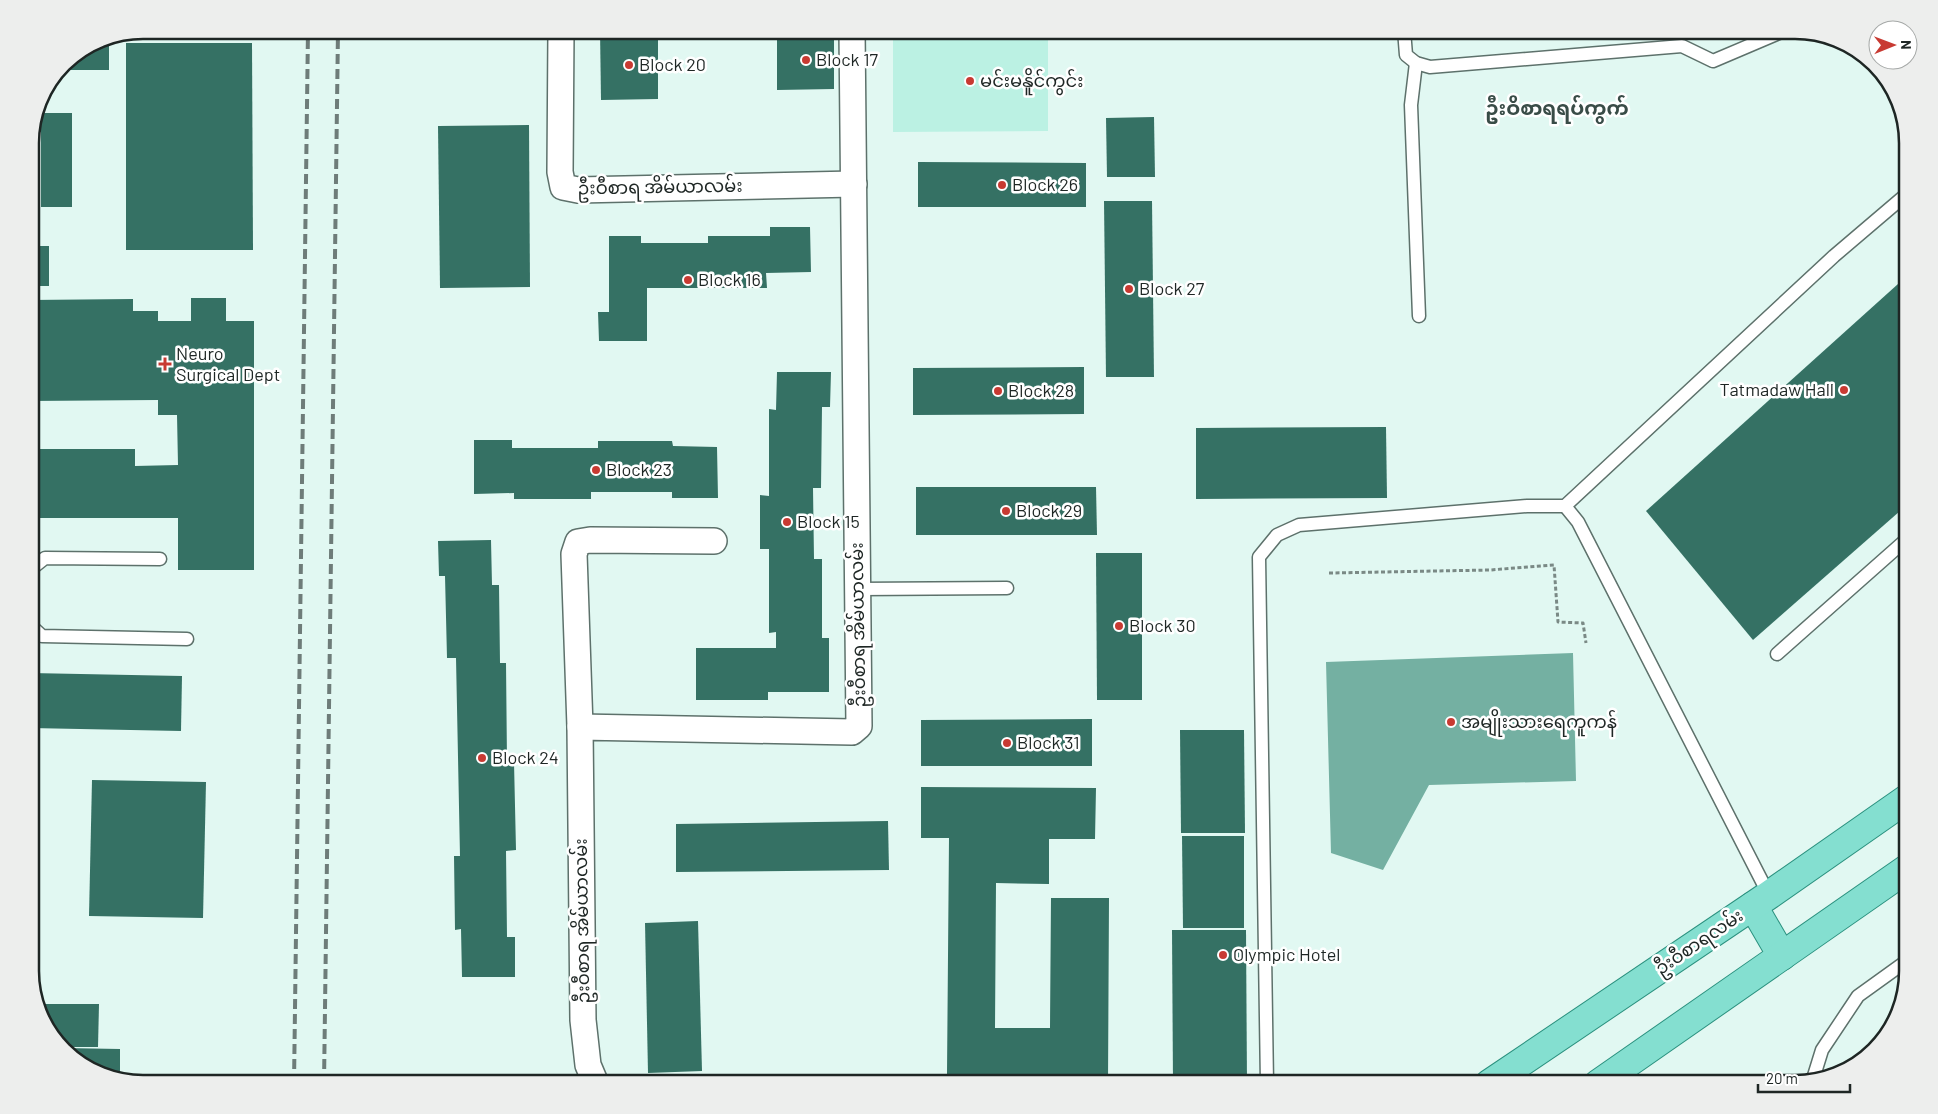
<svg xmlns="http://www.w3.org/2000/svg" width="1938" height="1114" font-family="Barlow,'Noto Sans Myanmar',sans-serif">
<rect width="100%" height="100%" fill="#e1f8f2"/>
<path fill="#bbf1e3" d="M893 30H1048V131L893 132Z"/>
<path fill="#74b0a2" d="M1573 653 1576 781 1429 785 1383 870 1331 853 1326 662Z"/>
<g fill="#357164">
<path d="M600 30H658V99L601 100Z"/>
<path d="M777 30H834V89L777 90Z"/>
<path d="M109 37V70H67L66 60 100 38Z"/>
<path d="M126 43H252L253 250H126Z"/>
<rect x="41" y="113" width="31" height="94"/>
<path d="M1154 117 1155 177H1107L1106 118Z"/>
<path d="M529 125 530 287 440 288 438 126Z"/>
<path d="M918 162 1086 163V207H918Z"/>
<path d="M1104 201H1152L1154 377H1106Z"/>
<path d="M770 227H810L811 272 766 273 767 288H647V341H599L598 312H609V236H641V243H708V236H770Z"/>
<rect x="30" y="246" width="19" height="40"/>
<path d="M1908 275V504L1753 640 1646 511Z"/>
<path d="M191 298H226V321H254V570H178V518H30V449H135V466L178 465 177 415H158V400L30 401V300L133 299V311H158V321H191Z"/>
<path d="M1084 367V414L913 415V368Z"/>
<path d="M777 372H831L830 407H822L821 488H813L814 559H822V638H829V692H768V700H696V648H776V632L769 633V549H760V495L769 496V409L776 410Z"/>
<path d="M1386 427 1387 498 1196 499V428Z"/>
<path d="M474 440H512V448H598V441H672L673 446 717 447 718 498H672V492H591V499H514V493L474 494Z"/>
<path d="M916 487H1096L1097 535H916Z"/>
<path d="M491 540 492 585H499L500 663H506L507 762H514L516 850 506 851 507 937H515V977H462L461 929 455 930 454 856H460L456 658H447L445 576H439L438 541Z"/>
<path d="M1096 553H1142V700H1097Z"/>
<path d="M30 673 182 676 181 731 30 728Z"/>
<path d="M1092 719V766H921V720Z"/>
<path d="M1180 730H1244L1245 833H1181Z"/>
<path d="M92 780 206 782 203 918 89 916Z"/>
<path d="M921 787 1096 788 1095 839H1049V884L996 883 995 1028H1050L1051 898H1109L1108 1084H1050V1075L947 1074 949 838H921Z"/>
<path d="M888 821 889 870 676 872V824Z"/>
<path d="M1182 836H1244V928H1183Z"/>
<path d="M698 921 702 1071 648 1073 645 923Z"/>
<path d="M1172 930H1246L1247 1084H1173Z"/>
<path d="M39 1004H99L98 1047H62L49 1034Z"/>
<path d="M64 1048 120 1049V1078L86 1069Z"/>
</g>
<g fill="none" stroke-linecap="round" stroke-linejoin="round">
<defs>
<g id="service">
<path d="M1404 30 1406 55 1416 63 1430 67 1682 46 1713 61 1786 30"/>
<path d="M1416 63 1411 105 1419 316"/>
<path d="M1565 506 1578 522 1769 895"/>
<path d="M30 570 45 558 160 559"/>
<path d="M858 589 1007 588"/>
<path d="M30 625 42 636 187 639"/>
<path d="M1777 654 1908 538"/>
<path d="M1813 1079 1822 1050 1858 996 1908 960"/>
<path d="M1267 1084 1259 557 1277 535 1299 525 1527 506H1565L1834 256 1908 193"/>
</g>
<g id="minor">
<path d="M561 30 560 172 563 187 578 190 854 184"/>
<path d="M580 727 574 554 578 542 590 540 714 541"/>
<path d="M596 1084 588 1065 583 1020 580 727 852 732 859 726 852 30"/>
</g>
<g id="primary">
<path d="M1753 906 1782 956"/>
<path d="M1489 1084 1769 895 1908 798"/>
<path d="M1598 1084 1908 868"/>
</g>
</defs>
<use href="#service" stroke="#5d716b" stroke-width="15"/>
<use href="#minor" stroke="#5d716b" stroke-width="28"/>
<use href="#primary" stroke="#2b917f" stroke-width="30"/>
<path stroke="#7a8985" stroke-width="3" stroke-dasharray="4 2.5" stroke-linecap="butt" d="M1329 573 1490 570 1554 565 1558 622 1583 623 1586 643"/>
<use href="#service" stroke="#fff" stroke-width="12"/>
<use href="#minor" stroke="#fff" stroke-width="25"/>
<use href="#primary" stroke="#84dfd0" stroke-width="28"/>
<g stroke="#6e7c79" stroke-width="4" stroke-dasharray="10 5" stroke-linecap="butt">
<path d="M294 1084 308 30"/>
<path d="M324 1084 338 30"/>
</g>
</g>
<g fill="#c83a32" stroke="#fff" stroke-width="2">
<circle cx="806" cy="60" r="5"/>
<circle cx="629" cy="65" r="5"/>
<circle cx="970" cy="81" r="5"/>
<circle cx="1002" cy="185" r="5"/>
<circle cx="688" cy="280" r="5"/>
<circle cx="1129" cy="289" r="5"/>
<path d="M162.5 356.5h5v5h5v5h-5v5h-5v-5h-5v-5h5z"/>
<circle cx="1844" cy="390" r="5"/>
<circle cx="998" cy="391" r="5"/>
<circle cx="596" cy="470" r="5"/>
<circle cx="1006" cy="511" r="5"/>
<circle cx="787" cy="522" r="5"/>
<circle cx="1119" cy="626" r="5"/>
<circle cx="1451" cy="722" r="5"/>
<circle cx="1007" cy="743" r="5"/>
<circle cx="482" cy="758" r="5"/>
<circle cx="1223" cy="955" r="5"/>
</g>
<g text-anchor="middle" stroke-width="5" stroke-linejoin="round" paint-order="stroke">
<g font-size="18" fill="#1e2624" stroke="#fff" text-anchor="start">
<text x="816" y="66">Block 17</text>
<text x="639" y="71">Block 20</text>
<text x="980" y="87">မင်းမနိူင်ကွင်း</text>
<text x="1012" y="191">Block 26</text>
<text x="698" y="286">Block 16</text>
<text x="1139" y="295">Block 27</text>
<text x="176" y="360">Neuro<tspan x="176" dy="21">Surgical Dept</tspan></text>
<text x="1834" y="396" text-anchor="end">Tatmadaw Hall</text>
<text x="1008" y="397">Block 28</text>
<text x="606" y="476">Block 23</text>
<text x="1016" y="517">Block 29</text>
<text x="797" y="528">Block 15</text>
<text x="1129" y="632">Block 30</text>
<text x="1461" y="728">အမျိုးသားရေကူကန်</text>
<text x="1017" y="749">Block 31</text>
<text x="492" y="764">Block 24</text>
<text x="1233" y="961">Olympic Hotel</text>
</g>
<g font-size="18" fill="#1e2624" stroke="#fff">
<text transform="translate(660 187) rotate(-1)" y="6">ဦးဝီစာရ အိမ်ယာလမ်း</text>
<text transform="translate(858 625) rotate(-91)" y="6">ဦးဝီစာရ အိမ်ယာလမ်း</text>
<text transform="translate(582 921) rotate(-91)" y="6">ဦးဝီစာရ အိမ်ယာလမ်း</text>
<text transform="translate(1699 942) rotate(-34)" y="6">ဦးဝီစာရလမ်း</text>
</g>
<g font-size="20" font-weight="bold" fill="#394c47" stroke="#fff">
<text x="1557" y="115">ဦးဝိစာရရပ်ကွက်</text>
</g>
</g>
<path d="M0 0H1938V1114H0ZM143 39H1795A104 104 0 0 1 1899 143V971A104 104 0 0 1 1795 1075H143A104 104 0 0 1 39 971V143A104 104 0 0 1 143 39Z" fill="#edeeed" fill-rule="evenodd"/>
<path fill="none" stroke="#1e2624" stroke-width="2.5" d="M143 39H1795A104 104 0 0 1 1899 143V971A104 104 0 0 1 1795 1075H143A104 104 0 0 1 39 971V143A104 104 0 0 1 143 39Z"/>
<g transform="translate(1893 45) rotate(89)"><circle r="24" fill="#ffffff" stroke="#a5a8a7"/>
<path d="M0-4L9 19L0 12L-9 19Z" fill="#c83a32"/>
<text y="-8" font-size="14" font-weight="bold" text-anchor="middle" fill="#1e2624">N</text>
</g>
<path d="M1758 1084v8h92v-8" fill="none" stroke="#1e2624" stroke-width="2.5"/>
<text x="1766" y="1084" font-size="15" fill="#1e2624" stroke="#ffffff" stroke-width="4" paint-order="stroke">20 m</text>
</svg>
